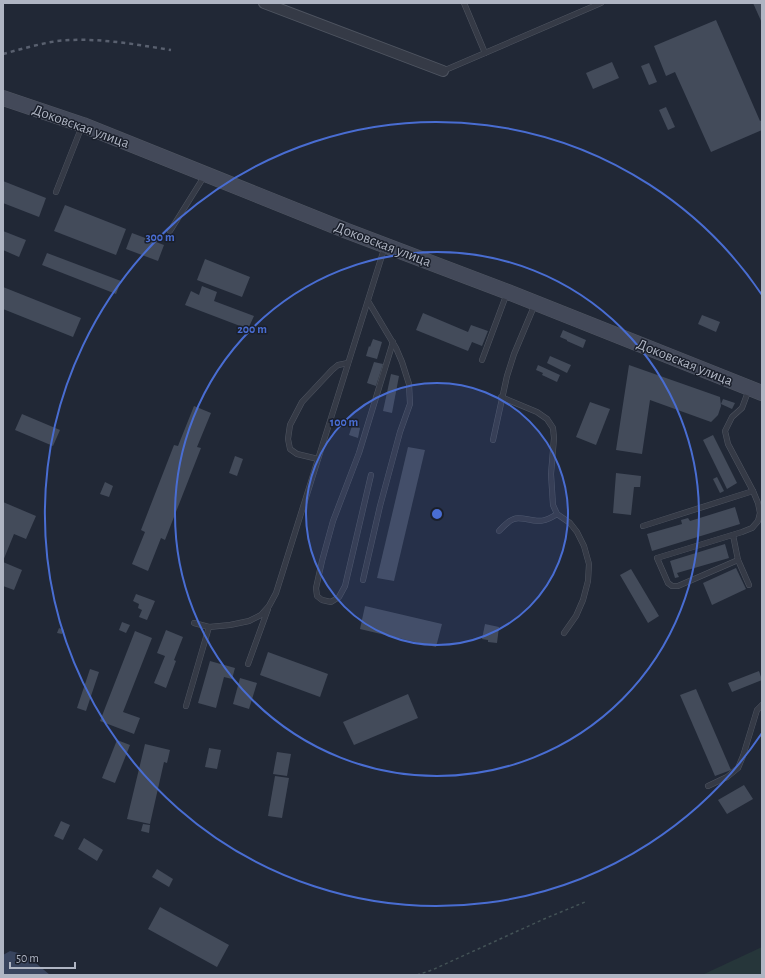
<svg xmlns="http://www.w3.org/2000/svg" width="765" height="978" font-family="'Alegreya Sans',sans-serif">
<rect width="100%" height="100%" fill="#212836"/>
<path fill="#26363a" d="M762 947V975H702Z"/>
<path fill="#38445e" d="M10 951 23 954 31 959 50 975H3V955Z"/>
<g fill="#434b5a">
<path d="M753 3H762V23Z"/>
<path d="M716 20 760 121 762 120V130L711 152 675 72 666 76 654 46Z"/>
<path d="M612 62 619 78 593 89 586 73Z"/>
<path d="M649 63 657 82 649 85 641 66Z"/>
<path d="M666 107 675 127 668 130 659 110Z"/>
<path d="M3 181 46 198 39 217 3 203Z"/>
<path d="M65 205 126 229 116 255 54 231Z"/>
<path d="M3 231 26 240 19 257 3 250Z"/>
<path d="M132 233 164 245 158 261 126 249Z"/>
<path d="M47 253 121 281 116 294 42 265Z"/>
<path d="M205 259 250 277 242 297 197 280Z"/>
<path d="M202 286 217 292 214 301 254 316 248 329 185 305 191 291 199 295Z"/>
<path d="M3 287 81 318 73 337 3 309Z"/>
<path d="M423 313 468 332 471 325 488 331 482 346 472 342 468 351 416 330Z"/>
<path d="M702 315 720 322 716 332 698 324Z"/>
<path d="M563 330 586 340 583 348 567 341V340L560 337Z"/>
<path d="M373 339 382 342 377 359 366 356 369 346 370 347Z"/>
<path d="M550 356 571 365 567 373 547 363Z"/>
<path d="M374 362 383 364 376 386 367 383Z"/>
<path d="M538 365 560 375 557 382 542 375 543 373 536 370Z"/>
<path d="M629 365 720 397 721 406 718 415 711 422 650 400 642 454 616 450Z"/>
<path d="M391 374 399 376 392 413 383 411Z"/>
<path d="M723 399 735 403 732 409 721 404Z"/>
<path d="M590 402 610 409 596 445 576 437Z"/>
<path d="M194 406 211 413 197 447 201 448 165 540 161 538 148 571 132 564 145 532 141 530 174 445 178 446Z"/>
<path d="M22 414 60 430 53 446 15 430Z"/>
<path d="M352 426 360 428 358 438 349 435Z"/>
<path d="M713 435 737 483 727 489 703 440Z"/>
<path d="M408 447 425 450 394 581 377 578Z"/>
<path d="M235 456 243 459 237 476 229 473Z"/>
<path d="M616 473 641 476 640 487H634L631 515 613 513Z"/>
<path d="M717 477 724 491 720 493 713 479Z"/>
<path d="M105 482 113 486 109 497 100 494Z"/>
<path d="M3 502 36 516 26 539 14 534 3 561Z"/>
<path d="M735 507 740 524 652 551 647 534 682 524 681 520 688 518 690 521Z"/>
<path d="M725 544 729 558 677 573 679 577 675 578 670 561Z"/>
<path d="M3 562 22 570 14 590 3 586Z"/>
<path d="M736 568 746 589 712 605 703 583Z"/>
<path d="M631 569 659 616 648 623 620 575Z"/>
<path d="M136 594 155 601 147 620 139 617 142 610 138 608 139 604 133 601Z"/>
<path d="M365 606 442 624 436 647 360 629Z"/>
<path d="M122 622 130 625 126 633 119 630Z"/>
<path d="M485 624 499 627 497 643 488 642V640L482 639Z"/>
<path d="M59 628 64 630 62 634 57 633Z"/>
<path d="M166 630 183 637 174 660 176 661 166 688 154 683 165 656 157 653Z"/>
<path d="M135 631 152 638 123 712 140 718 134 734 100 721Z"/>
<path d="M268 652 328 674 320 697 260 675Z"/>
<path d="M210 661 235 668 232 679 224 677 216 708 198 703Z"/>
<path d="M90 669 99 672 86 711 77 708Z"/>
<path d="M759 671 762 680 732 692 728 683Z"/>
<path d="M240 678 257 683 249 709 233 704Z"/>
<path d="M696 689 731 770 715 776 680 695Z"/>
<path d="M408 694 418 718 354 745 343 722Z"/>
<path d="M117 740 130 745 115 783 102 778Z"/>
<path d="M145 744 170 750 167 763 164 762 150 824 127 819Z"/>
<path d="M209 748 221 750 217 769 205 767Z"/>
<path d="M277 752 291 754 287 776 273 774Z"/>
<path d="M275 776 289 778 282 818 268 816Z"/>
<path d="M744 785 753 799 727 814 718 800Z"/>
<path d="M61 821 70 825 63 840 54 836Z"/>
<path d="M143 824 150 825 149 833 141 831Z"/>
<path d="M84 838 103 850 97 861 78 849Z"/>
<path d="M157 869 173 879 169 887 152 877Z"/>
<path d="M160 907 229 945 217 967 148 929Z"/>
</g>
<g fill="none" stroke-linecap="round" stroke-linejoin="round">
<defs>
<g id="lane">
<path d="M464 3 485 53"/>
<path d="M443 71 601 3"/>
<path d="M56 192 82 126"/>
<path d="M170 231 205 175"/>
<path d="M482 360 507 293"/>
<path d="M501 397 537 412 547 419 553 428 554 438 551 474 553 505 557 514 570 523 577 532 584 546 589 564 588 581 583 600 576 616 564 633"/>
<path d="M493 440 507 376 514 354 535 304"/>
<path d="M318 459 297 454 290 449 288 439 290 425 302 402 332 370 338 365 348 363"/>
<path d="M371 475 345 586 339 597 331 602 322 600 317 596 316 588 322 561 333 521 359 453 393 342"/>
<path d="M643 526 753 491"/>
<path d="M499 531C503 527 508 521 514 519 518 517 522 519 526 519 540 522 545 522 557 514"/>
<path d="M733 535 738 560 749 585"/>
<path d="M738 560 678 586H672L668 583 657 558 742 532 752 528 758 521 760 513 758 503 753 491 728 444 725 431 732 417 742 408 749 389"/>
<path d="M363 580 380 506 400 432 410 404 409 384 402 362 396 348 368 301"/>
<path d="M194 623 209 627 230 625 249 621 261 615 269 606 276 593 385 246"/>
<path d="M248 664 268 609"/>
<path d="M186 706 209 627"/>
<path d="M708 786 727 777 738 768 743 756 757 710 762 705"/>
</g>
<path id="street" d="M264 3 443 71"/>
<path id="secondary" d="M3 98 83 125 347 231 508 292 762 393"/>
</defs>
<use href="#lane" stroke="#4f5561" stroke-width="6"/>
<use href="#street" stroke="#4f5561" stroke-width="12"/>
<use href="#secondary" stroke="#4f5561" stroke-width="16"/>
<path stroke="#435256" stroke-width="1.5" stroke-dasharray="3 3" stroke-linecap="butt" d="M417 975 432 970 544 919 585 902"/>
<use href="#lane" stroke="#353a46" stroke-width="5"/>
<use href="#street" stroke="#353a46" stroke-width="10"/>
<use href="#secondary" stroke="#434959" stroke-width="15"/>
<path stroke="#59606f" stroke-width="2.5" stroke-dasharray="4 4" stroke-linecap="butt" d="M3 54C21 49 39 44 57 41 95 37 133 44 171 50"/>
</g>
<circle cx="437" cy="514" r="131" fill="#496dd2" fill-opacity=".12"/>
<g fill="none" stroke="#496dd2" stroke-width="2">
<circle cx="437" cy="514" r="131"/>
<circle cx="437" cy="514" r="262"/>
<path d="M762 733A392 392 0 1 1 762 295"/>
</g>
<g text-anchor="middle" stroke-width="3" stroke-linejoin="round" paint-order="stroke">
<g font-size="15" fill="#afb5c3" stroke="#1a1f2b">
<text transform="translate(81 126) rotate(20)" y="5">Доковская улица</text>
<text transform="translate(383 244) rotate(21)" y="5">Доковская улица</text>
<text transform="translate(685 362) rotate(22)" y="5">Доковская улица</text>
</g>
</g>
<circle cx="437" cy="514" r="6" fill="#496dd2" stroke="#1a1f2b" stroke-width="2"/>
<g font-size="12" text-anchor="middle" font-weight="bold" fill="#496dd2" stroke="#1a1f2b" stroke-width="3" stroke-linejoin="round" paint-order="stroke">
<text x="160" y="241">300 m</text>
<text x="252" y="333">200 m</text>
<text x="344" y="426">100 m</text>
</g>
<rect width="765" height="978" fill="none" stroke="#afb5c3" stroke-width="8"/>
<path d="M10 962v6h65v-6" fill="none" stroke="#afb5c3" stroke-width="2"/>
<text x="16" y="962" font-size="12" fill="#afb5c3" stroke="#1a1f2b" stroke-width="3" paint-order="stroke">50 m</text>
</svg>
